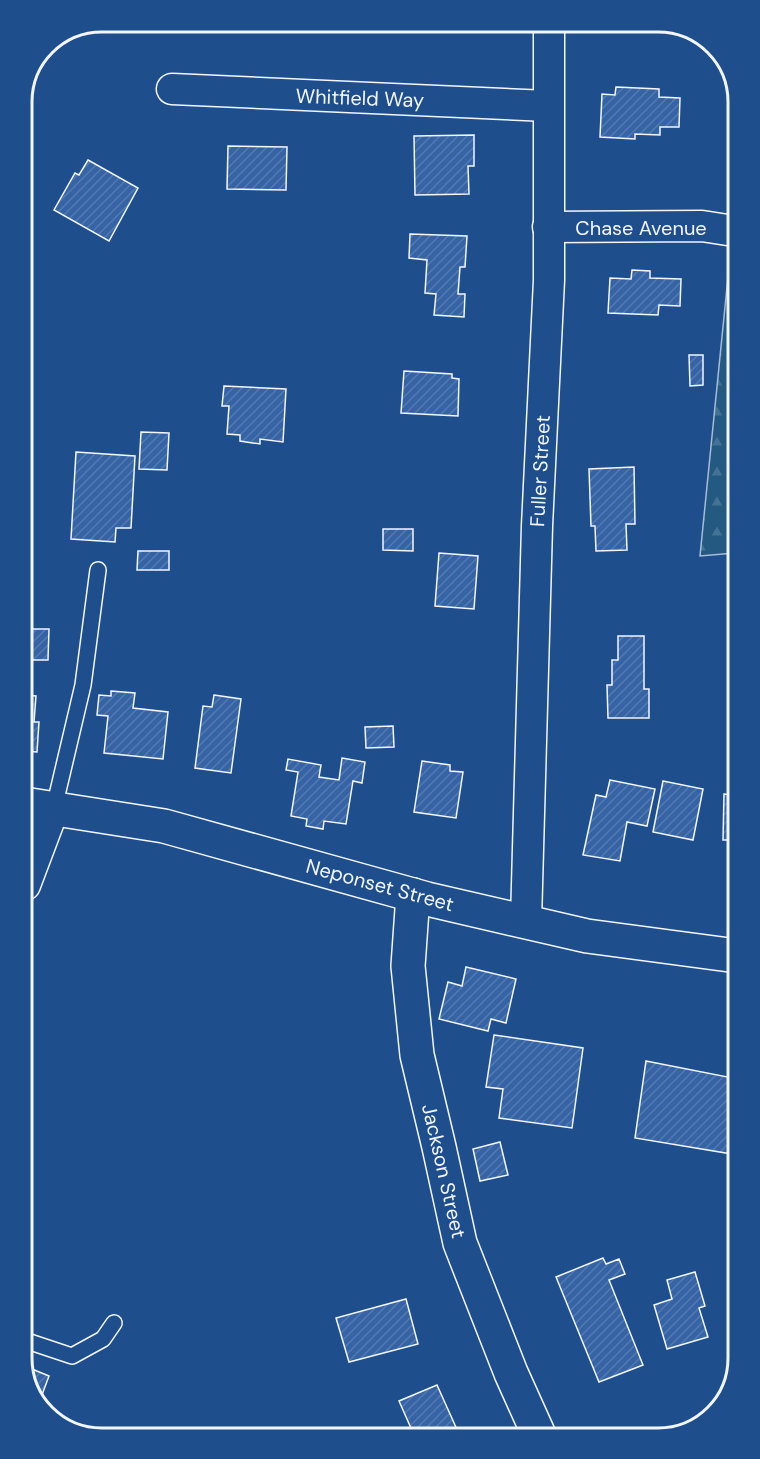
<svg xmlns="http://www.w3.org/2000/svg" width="760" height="1459" font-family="'DM Sans',sans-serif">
<defs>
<pattern id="forest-firs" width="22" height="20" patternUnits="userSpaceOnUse" patternTransform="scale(1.5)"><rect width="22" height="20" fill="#245a82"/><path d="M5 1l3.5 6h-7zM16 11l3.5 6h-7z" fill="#447295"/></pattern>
<pattern id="building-hatch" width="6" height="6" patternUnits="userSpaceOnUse" patternTransform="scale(1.5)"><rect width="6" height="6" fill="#3563a3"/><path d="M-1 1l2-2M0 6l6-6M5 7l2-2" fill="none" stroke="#537ab1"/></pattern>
</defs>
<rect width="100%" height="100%" fill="#1f4e8c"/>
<path fill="url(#forest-firs)" stroke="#a8bbd7" stroke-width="1.5" d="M734 266 735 553 700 556 729 267Z"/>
<g fill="url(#building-hatch)" stroke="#f2f6ff" stroke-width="1.5">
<path d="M616 87 659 89V97L680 98 679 127H660V135L635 134V139L600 137 602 94 615 95Z"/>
<path d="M474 135V166H468L469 194 415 195 414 136Z"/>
<path d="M228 146 287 147 286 190 227 189Z"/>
<path d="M88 160 138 188 109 241 54 210 75 173 79 175Z"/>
<path d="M410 234 467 236 465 267H460L458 294H465L464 317 434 315 436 294 425 293 427 260 409 258Z"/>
<path d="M632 270 650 271V278L681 279 680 306 659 305 658 315 608 313 610 278 631 279Z"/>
<path d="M689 355H703V385L690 386Z"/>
<path d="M404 371 452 374V378L459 379 458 416 401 413Z"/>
<path d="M224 386 286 389 283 442 260 439V444L240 441V435L227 434 229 406H222Z"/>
<path d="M141 432 169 433 167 470 139 469Z"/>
<path d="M76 452 135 456 131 528H116L115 542 71 539Z"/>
<path d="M634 467 635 524H626L627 550 596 551 595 526H591L589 469Z"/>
<path d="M383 529H413V551L383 550Z"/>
<path d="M138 551H169V570H137Z"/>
<path d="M439 553 478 556 474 609 435 606Z"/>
<path d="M29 629H49L48 660H28Z"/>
<path d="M618 636H644V689H649V718H608L607 685H612V660H618Z"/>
<path d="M111 691 135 693 133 708 168 712 163 759 104 753 108 716 97 715 99 695 111 696Z"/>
<path d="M24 695 36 696 34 722H39L37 752 24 751Z"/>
<path d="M214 695 241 699 231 773 195 768 203 706 212 707Z"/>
<path d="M393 726 394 747 366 748 365 727Z"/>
<path d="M342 758 365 762 362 783 353 781 346 824 324 821 323 829 306 826 307 819 291 816 298 772 286 770 288 759 321 765 319 777 339 780Z"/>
<path d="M422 761 450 765V771L463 772 456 818 414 812Z"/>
<path d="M610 780 655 789 647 826 627 822 620 861 583 855 596 795 606 797Z"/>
<path d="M663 781 703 789 693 840 653 832Z"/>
<path d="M724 794 736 795V840H723Z"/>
<path d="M466 967 516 979 506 1023 491 1019 488 1031 439 1019 448 982 462 986Z"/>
<path d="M494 1035 583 1048 572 1128 499 1118 503 1089 486 1087Z"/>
<path d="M646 1061 738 1079V1155L635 1138Z"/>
<path d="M500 1142 508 1175 480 1181 473 1149Z"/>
<path d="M603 1258 606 1264 619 1259 625 1274 609 1280 643 1365 599 1382 556 1277Z"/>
<path d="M695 1272 705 1306 699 1308 708 1337 667 1349 654 1305 672 1299 667 1280Z"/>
<path d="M406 1299 418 1344 349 1362 336 1318Z"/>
<path d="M27 1367 49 1376 39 1403 27 1389Z"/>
<path d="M437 1385 459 1434 414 1435 399 1401Z"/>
<path d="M179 1428 183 1437H158Z"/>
</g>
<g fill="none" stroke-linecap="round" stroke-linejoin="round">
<defs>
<g id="lane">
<path d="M54 808 83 685 98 570"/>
<path d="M27 1341 72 1356 103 1339 114 1323"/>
</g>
<g id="street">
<path d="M172 89 548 106"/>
<path d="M548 227 702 226 734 231"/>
<path d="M25 885 54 808"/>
<path d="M526 921 537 526 549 280V21"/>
</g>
<g id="secondary">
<path d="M24 804 164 826 427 899 587 936 737 956"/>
<path d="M413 895 408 966 417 1055 439 1147 460 1243 511 1373 538 1433"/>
</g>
</defs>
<use href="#lane" stroke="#f2f6ff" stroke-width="18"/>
<use href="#street" stroke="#f2f6ff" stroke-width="33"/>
<use href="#secondary" stroke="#f2f6ff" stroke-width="36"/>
<use href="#lane" stroke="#1f4e8c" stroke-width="15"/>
<use href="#street" stroke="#1f4e8c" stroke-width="30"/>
<use href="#secondary" stroke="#1f4e8c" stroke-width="33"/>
</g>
<g text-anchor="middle" stroke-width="4.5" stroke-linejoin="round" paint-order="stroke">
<g font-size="20" fill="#f2f6ff" stroke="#1f4e8c">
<text transform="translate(360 98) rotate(2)" y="7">Whitfield Way</text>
<text x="641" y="235">Chase Avenue</text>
<text transform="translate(540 471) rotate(-87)" y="7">Fuller Street</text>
<text transform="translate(380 885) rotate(15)" y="7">Neponset Street</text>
<text transform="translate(444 1171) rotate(77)" y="7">Jackson Street</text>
</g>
</g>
<path d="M0 0H760V1459H0ZM102 32H658A70 70 0 0 1 728 102V1358A70 70 0 0 1 658 1428H102A70 70 0 0 1 32 1358V102A70 70 0 0 1 102 32Z" fill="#1f4e8c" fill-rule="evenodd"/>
<path fill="none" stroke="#f2f6ff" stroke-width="3" d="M102 32H658A70 70 0 0 1 728 102V1358A70 70 0 0 1 658 1428H102A70 70 0 0 1 32 1358V102A70 70 0 0 1 102 32Z"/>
</svg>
